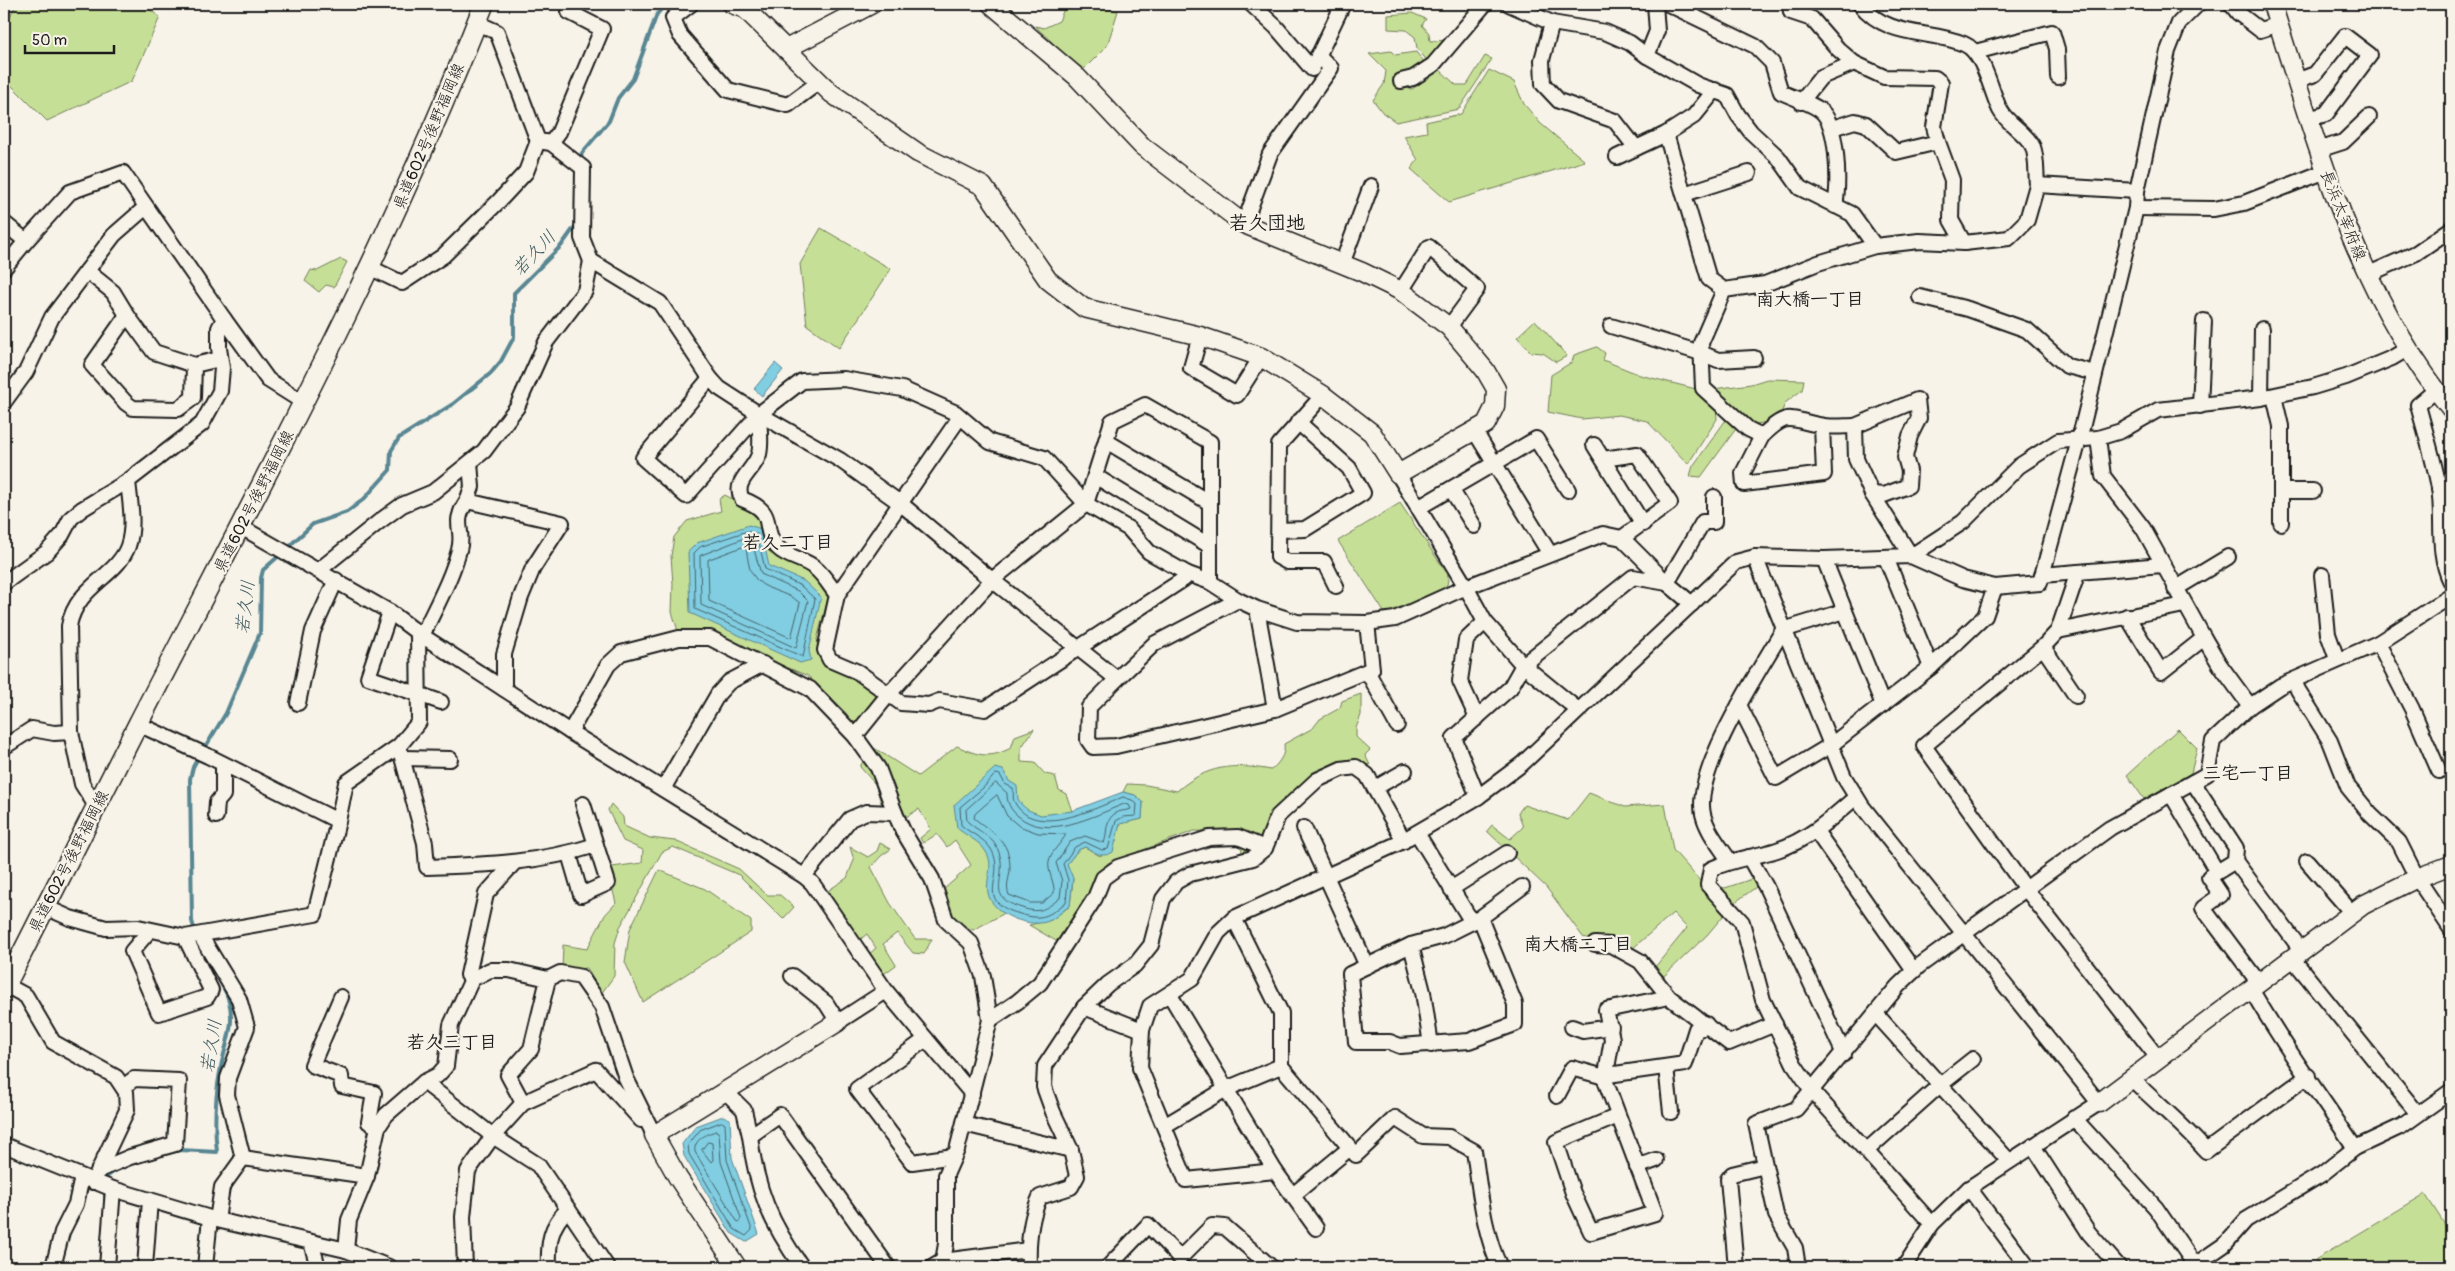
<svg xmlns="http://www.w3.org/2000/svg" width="2455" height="1271" font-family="Pangolin,'Klee One',sans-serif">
<rect width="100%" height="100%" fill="#f7f3e8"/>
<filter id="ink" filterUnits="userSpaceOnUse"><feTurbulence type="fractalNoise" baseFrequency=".02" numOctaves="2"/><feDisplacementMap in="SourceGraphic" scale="10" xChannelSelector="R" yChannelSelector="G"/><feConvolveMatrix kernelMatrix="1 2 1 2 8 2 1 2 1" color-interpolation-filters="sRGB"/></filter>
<g filter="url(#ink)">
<g fill="#c6df96" stroke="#717e59">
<path d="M16 4H141L160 17 132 81 47 121 4 78V29Z"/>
<path d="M1066 4H1083L1118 11 1107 46 1082 71 1035 26 1044 28 1059 21Z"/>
<path d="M1412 13 1426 19 1422 25 1429 33 1430 41 1449 40 1428 62 1417 48 1415 37 1406 30 1388 29V15Z"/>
<path d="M1391 51 1395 55 1416 52 1425 63 1398 79 1402 88 1412 89 1418 85 1419 80 1437 67 1456 85H1467L1485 56 1492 59 1459 109 1396 122 1383 113 1373 100 1384 84 1386 71 1369 54Z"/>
<path d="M1489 70 1514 82 1524 104 1540 123 1585 161 1449 202 1411 169 1418 160 1404 136 1427 132 1426 122 1461 114Z"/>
<path d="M821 228 891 269 839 348 807 325 800 264Z"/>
<path d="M341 259 347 262 334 287 326 285 319 292 305 281 311 270 317 271Z"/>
<path d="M1535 320 1567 356 1556 362 1543 353 1531 352 1517 337Z"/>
<path d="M1597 347 1605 353 1603 360 1640 375 1700 390 1716 408 1717 419 1688 464 1647 421 1619 415 1582 419 1548 412 1551 375 1572 362 1574 355Z"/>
<path d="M1767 379 1804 380 1802 390 1785 403 1781 414 1768 422 1750 425 1713 389 1751 384Z"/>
<path d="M1728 417 1738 426 1701 477 1690 476 1693 466Z"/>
<path d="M725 495 758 513 769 548 776 556 807 570 829 595 817 639 820 655 856 673 881 697 857 728 850 724 847 714 808 676 759 656 679 634 672 612 673 584 671 556 674 537 687 521 721 511 719 499Z"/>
<path d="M1400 503 1448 575C1448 579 1448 583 1446 587 1438 596 1401 608 1388 613L1384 612 1338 541Z"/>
<path d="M1361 694V715L1356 728V737L1370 750 1365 755 1370 765 1366 768C1339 750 1313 776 1293 793 1286 799 1278 804 1272 810 1259 825 1271 849 1242 854L1241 832 1194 831 1108 863 1069 928 1056 941 1029 925 1051 920 1070 906 1073 879 1067 864 1078 850 1085 847 1100 856 1116 842V832L1120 824 1142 819 1143 802 1135 795 1123 792 1127 784 1146 785 1177 791C1207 765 1233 763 1271 770 1278 764 1286 755 1284 744L1313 728 1320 719 1340 708 1342 701Z"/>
<path d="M1034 729 1021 748V762L1035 763 1045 774 1055 776 1059 790 1066 794 1072 811 1003 914 973 930C953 921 946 912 942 891L971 865 955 840 947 847 937 834 923 843 920 838 931 829 919 809 901 820 896 803 882 806 875 784 860 767 871 746 918 776 957 746C979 756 989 759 1011 748L1015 736Z"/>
<path d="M2178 729 2197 748 2191 773 2144 799 2127 775Z"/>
<path d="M1589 793 1625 807 1665 804 1673 850 1701 882 1725 888 1752 879 1759 885 1734 903 1707 935 1664 976 1655 967 1687 928 1673 913 1632 949H1613L1583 937 1546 887 1487 831 1492 825 1510 839 1523 827 1518 813 1524 805 1568 820Z"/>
<path d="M611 804 623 817 624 826 650 838 675 841 739 869 767 895H780L794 907 783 919 739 875 673 847 662 852 620 927 615 943 614 976 601 994 587 968 562 970 563 945 587 949 605 915 616 903 611 883 612 867 642 863 643 850 623 841 608 810Z"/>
<path d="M880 843 891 849 881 856 871 867 890 903 915 939H932L924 954 913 953 897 933 883 944 896 965 881 976 868 955 876 948 867 934 857 942 829 898V890L847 878 854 860 850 847 868 857 877 851Z"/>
<path d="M659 870 705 889 751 921V932L643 1002 625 962 630 929Z"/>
<path d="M2425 1194 2451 1234V1267H2320L2315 1260Z"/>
</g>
<g fill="#81cde1" stroke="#598692">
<path d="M775 363 783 370 762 396 754 389Z"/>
<path d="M749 525 761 529 769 566 804 581 821 597 809 651 811 660 800 663 690 613 688 552 697 543Z"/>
<path d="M995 768 1003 770 1009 781 1017 786 1018 799 1022 805 1028 810 1041 815 1072 811 1123 792 1135 795 1143 802 1142 819 1120 824 1113 852C1102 859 1095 852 1085 847L1078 850 1067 864 1073 878 1070 906C1063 910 1058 916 1051 920 1032 930 992 915 988 893 985 878 995 866 986 852 980 841 966 836 957 828L954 805Z"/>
<path d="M723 1116 730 1119 732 1158 759 1234 746 1242 731 1233 684 1156 682 1144 696 1126Z"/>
</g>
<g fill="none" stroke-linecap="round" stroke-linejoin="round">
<g stroke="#44636b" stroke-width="1">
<path d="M748 531 757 534 765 569 801 586 815 599 803 657 695 609 694 553 700 547Z"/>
<path d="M748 537 751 539 761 574 798 591 808 601 796 648 701 605 700 556Z"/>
<path d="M743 547 746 549C748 557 748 568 753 575 762 591 787 591 800 603L791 638 709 601 708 560Z"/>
<path d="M996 774 1000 775 1005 784 1013 788C1014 794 1012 799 1015 803 1035 839 1096 808 1123 797L1132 800 1137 804 1136 816 1123 817 1116 821 1108 849 1102 850 1085 842 1075 847 1063 864 1068 880 1066 902C1049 916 1042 921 1020 914 971 900 1008 878 991 849 984 838 971 834 961 825L960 807 983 788Z"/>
<path d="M996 783 1007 793C1007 803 1010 809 1018 816 1048 841 1093 816 1124 804L1129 805 1131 809C1127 811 1121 810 1116 813 1104 820 1108 833 1104 843L1085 836 1070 842 1056 863 1062 881 1060 898C1046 909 1040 914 1022 908 982 896 1010 878 998 850 992 835 977 831 967 821L966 810Z"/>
<path d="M997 795 1007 816 1019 826 1038 833 1066 834C1062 843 1051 851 1049 861 1047 872 1055 882 1054 893L1042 903H1030L1009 895C1005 885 1010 878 1010 868 1010 839 992 833 974 818L975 814Z"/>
<path d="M722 1122 725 1124 727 1160 752 1230 746 1236 734 1229 689 1154 688 1145 700 1130Z"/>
<path d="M716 1131 719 1133 721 1162 741 1218 739 1222 737 1221 695 1152C693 1140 706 1134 716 1131Z"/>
<path d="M708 1142 712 1143 713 1160 711 1162 702 1150Z"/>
</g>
<g stroke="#598692" stroke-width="4">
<path d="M580 161 582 153 609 121 618 98 633 79 657 14 666 4"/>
<path d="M286 549 313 524 347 512 364 499 390 470 391 451 399 438 453 404 491 373 501 361 514 337V293L561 246 576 225"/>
<path d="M203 751 226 713 260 633 261 578 263 570 281 554"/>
<path d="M195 932 192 921 190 779 193 767 199 756"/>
<path d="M163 1154 180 1150 217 1152C214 1125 215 1099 220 1072 224 1046 237 1025 228 998 224 985 214 972 208 961"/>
<path d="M106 1183V1177L119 1168"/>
<path d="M105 1210V1190"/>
</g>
<defs>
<g id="minor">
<path d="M691 4 673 18 680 35 728 90 788 105 819 82"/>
<path d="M1251 4 1276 27 1312 69 1343 4"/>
<path d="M1509 4 1552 23 1605 32 1630 43 1647 56"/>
<path d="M1655 4 1657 31 1647 56 1698 85 1727 95 1738 115 1751 132 1778 157 1800 188 1852 214 1875 246 1919 241 1964 243 2009 238 2027 220 2037 185 2137 191"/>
<path d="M1668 4 1755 46 1772 63 1781 92C1793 98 1809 102 1820 110 1839 124 1839 185 1835 206"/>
<path d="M1790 4 1791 12 1812 19 1838 49 1854 63 1821 77 1801 102"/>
<path d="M1860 4C1888 39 1928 29 1964 44 1984 52 1991 92 2000 110 2007 124 2026 132 2033 147 2037 158 2036 174 2037 185"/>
<path d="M2231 4 2238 13 2260 30 2279 24"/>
<path d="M477 23 497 32 538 141 551 143 583 168 582 238 591 261 660 303 710 378 719 388 759 414C759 426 762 442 759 454 755 470 732 481 742 499 781 514 758 527 778 548 788 558 805 559 815 568 824 575 830 586 837 595L825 650 830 660 858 672 901 703 929 705 939 701 985 709 1184 579 1188 574"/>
<path d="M1552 23 1542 60 1543 84 1559 101 1615 121 1636 148"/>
<path d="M1975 52 2052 32 2057 49 2058 77"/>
<path d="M1854 63 1884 77 1935 78 1941 83 1934 127 1938 142"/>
<path d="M1401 81 1413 78 1433 65 1485 4"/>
<path d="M2296 81 2315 74 2345 36 2370 55 2326 114 2308 119"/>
<path d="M1832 128 1855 121 1866 124 1896 152 1938 142 1952 180 1951 220 1964 243"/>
<path d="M1666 134 1694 116 1715 90"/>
<path d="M551 143 559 132 602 29 569 12 573 4"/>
<path d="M2318 150 2343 142 2369 117"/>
<path d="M1617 157 1666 134 1709 279 1724 290"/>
<path d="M1684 194 1749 173"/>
<path d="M2136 208 2214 209 2244 203 2326 171"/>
<path d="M4 223 26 241 70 192 123 173 224 319 219 328V348L222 368 220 391 202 424 128 481C130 503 135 525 128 546 117 577 76 586 69 626L71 732 82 784 96 806"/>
<path d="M1244 224 1270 154 1331 68 1318 55"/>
<path d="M1875 246 1818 263 1765 284 1724 290 1701 343 1703 388 1748 429 1762 436C1788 411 1788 419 1819 425 1830 428 1844 426 1855 426L1856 459 1872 494 1911 556 1963 522 2019 466 2058 441 2098 438 2121 431 2158 410 2261 398 2313 387 2346 377 2392 358 2409 348"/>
<path d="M1342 264 1371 186"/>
<path d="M4 268 26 241"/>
<path d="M371 268 402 283 443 256 499 201 526 172 538 141"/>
<path d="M87 271 113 292 127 315"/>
<path d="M2369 274 2416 253 2451 229"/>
<path d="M1401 291 1429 247 1477 289 1449 327"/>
<path d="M1920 297 1968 309 2027 330 2067 366 2095 373"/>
<path d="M224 319 268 380 303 402"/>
<path d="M1611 326 1701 353 1718 360 1754 358"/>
<path d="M1200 336 1191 368 1237 395 1261 357"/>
<path d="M194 365 154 352 127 315 92 365 126 403 133 408 178 409 193 398 194 365 220 359"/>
<path d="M710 378 643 458 686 496 759 414"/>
<path d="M2436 390 2418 405C2425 432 2434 460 2439 488 2444 519 2436 552 2451 582"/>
<path d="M1323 395 1279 445 1278 557 1287 562H1324L1336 586"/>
<path d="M2274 396 2281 426V523"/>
<path d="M2261 398 2262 329"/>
<path d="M4 402 26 372 52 317 114 235 146 207"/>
<path d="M2200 406 2204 321"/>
<path d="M1855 426 1917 400 1919 418 1910 436 1905 457 1909 471 1908 486 1884 495 1872 494"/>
<path d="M1474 430 1550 554"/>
<path d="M1762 436 1743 473 1744 484 1824 474 1822 426"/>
<path d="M2098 438 2103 476 2143 528 2204 638 2220 665 2250 706"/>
<path d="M1106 441 1210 503"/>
<path d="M1594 445 1643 524"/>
<path d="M1603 459 1637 454 1670 503 1622 538"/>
<path d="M1398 474 1466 587 1603 534 1622 538 1667 583 1692 604"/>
<path d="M1095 476 1210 546"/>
<path d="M1451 489 1474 526"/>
<path d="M2439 489 2451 485"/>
<path d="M2281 491H2313"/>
<path d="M467 501 472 487 470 463"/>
<path d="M1086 504 992 580 900 503 840 460 759 414 802 381 844 379 902 389 956 413 990 442 1044 458 1086 504 1129 529 1149 552 1188 574 1210 582V442L1145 405 1112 421 1086 504"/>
<path d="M1418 508 1536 439 1568 490"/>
<path d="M241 527 390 612 418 633 570 732 804 876 812 883 886 991 972 1094"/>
<path d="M1279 530 1305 529 1363 493 1349 468 1298 422"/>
<path d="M1755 557 1844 777 1862 806 2099 1103 1969 1188 1932 1224 1904 1267"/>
<path d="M1886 558 1931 667"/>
<path d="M1824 559 1883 705"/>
<path d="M319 570 380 521 402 505 433 492 484 451 517 407 546 342 585 291 591 261"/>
<path d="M2078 572 2058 631 2043 647 1924 746 2026 889 2158 1058"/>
<path d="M2042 575 2162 565"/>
<path d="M2322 575 2328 634 2337 659"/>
<path d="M4 583 47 552 62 535 71 518 82 509 128 481"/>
<path d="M2175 589 2228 557"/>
<path d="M837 595 960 417"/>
<path d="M1238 600 1257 609 1275 709 1372 669 1367 623 1297 622 1257 609"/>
<path d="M390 612 368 677 441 702"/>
<path d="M2127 616 2161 672 2204 638"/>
<path d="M1367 623 1395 619 1466 587 1485 622 1523 665 1578 710"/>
<path d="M2058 631 2184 605"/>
<path d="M422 636C435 608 451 580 459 550 465 529 451 524 467 501L562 523 533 568 521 597 504 654V689"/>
<path d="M2378 643 2412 709 2439 771"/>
<path d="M2043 647 2076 696"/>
<path d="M1367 671 1397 725"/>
<path d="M1117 679 1089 707 1088 740 1093 747 1116 746 1275 709"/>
<path d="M2294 680 2298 690 2330 741 2348 787 2370 814 2399 842 2417 878 2451 929"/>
<path d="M298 703 313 631 336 580"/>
<path d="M1739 705 1776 778 1831 745 1931 667 1985 616 1995 587"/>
<path d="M1477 718 1460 681 1466 640 1485 622"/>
<path d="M570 732 608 665 621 653 679 638H710L810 689 855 736 878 768 895 813"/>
<path d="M855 736 888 695 992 580 1117 679 1154 644 1238 600 1210 582"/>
<path d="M399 746 425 843 427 867C486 865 540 863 596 845L583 804"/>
<path d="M4 747 32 729 54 733 71 732"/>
<path d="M403 758 450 759"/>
<path d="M2193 782 2236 848 2235 861"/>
<path d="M1375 788 1405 771"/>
<path d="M663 789 718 694 729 682 763 664"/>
<path d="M2171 794 2217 872"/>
<path d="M1478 797 1454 738 1510 688 1523 665 1633 577 1667 583 1703 522H1714V497"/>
<path d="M1856 797C1832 818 1808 840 1777 850 1755 857 1733 859 1711 869L1708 885 1742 922 1763 1000 1794 1064 1813 1092 1932 1224"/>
<path d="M216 816 217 802 223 795V764"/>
<path d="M338 821 346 783 399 746 419 722 418 633"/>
<path d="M1304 828 1367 966"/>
<path d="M1816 831 1914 971"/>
<path d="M1417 833 1472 922"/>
<path d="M569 854 581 895 608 883 596 845"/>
<path d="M1749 857 1766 887 1844 1054"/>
<path d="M1729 860C1719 845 1707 831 1703 814 1693 771 1760 669 1783 630L1845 611"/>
<path d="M2307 861 2352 913"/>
<path d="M804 876 850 819 866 812 895 813 903 831 932 879 946 920 971 943 983 976 990 1020"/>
<path d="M1451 889 1507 853"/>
<path d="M45 907 70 918 106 928 138 927 185 937 315 914 338 821 208 756 138 724"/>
<path d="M1234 918 1281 1013V1066L1356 1155 1395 1118 1423 1136 1449 1137 1474 1151C1480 1189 1483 1232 1500 1267"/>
<path d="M150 930 132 951 159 1013 207 997 211 990 185 937"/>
<path d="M200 935 239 999 247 1027 228 1078 227 1095 243 1158"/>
<path d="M1595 944 1611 945 1640 961 1669 997 1729 1043 1775 1024"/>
<path d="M1411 945 1350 974 1356 1042H1390L1400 1046 1469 1041 1515 1024V1004L1480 918"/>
<path d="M2292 958 2418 1114"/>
<path d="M792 976 826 1003 838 1022 886 991"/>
<path d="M472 979 468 975 486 894 513 864"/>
<path d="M2259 983 2203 908 2221 895 2209 877 2235 861 2302 951"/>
<path d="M4 984 26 996 53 1042 116 1077 126 1092 127 1110 93 1182"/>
<path d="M1170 995 1275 1171 1316 1228"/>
<path d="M341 997 312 1065 341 1076 342 1086 374 1093 369 1122 378 1127"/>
<path d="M1876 1014 2009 1161"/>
<path d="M1572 1027 1583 1031 1611 1027"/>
<path d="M1142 1030 1084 1007 1108 984 1135 965 1151 945 1163 899 1176 882 1190 874 1253 858 1265 848 1278 816 1317 780 1341 769 1356 767 1367 775 1404 841"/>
<path d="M926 1039 857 1089 912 1162 954 1156"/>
<path d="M1431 1045 1423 992 1411 945 1444 936 1480 918 1522 887"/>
<path d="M1666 1067 1671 1112"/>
<path d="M2131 1078C2156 1103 2183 1124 2206 1151L2308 1076"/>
<path d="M424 1082 493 1136 538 1165 568 1209"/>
<path d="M725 1091 744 1110 750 1136 780 1115 888 1267"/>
<path d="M1557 1096 1572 1068 1601 1076 1685 1064 1696 1029 1703 1028 1706 1024"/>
<path d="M523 1103 508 1075 531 1049 548 979"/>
<path d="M1618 1116 1556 1142 1573 1193 1591 1232 1655 1213 1605 1080 1612 1039 1606 1010 1669 997"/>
<path d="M2074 1118 2156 1208 2195 1265"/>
<path d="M964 1124 1071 1150"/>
<path d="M1164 1126 1226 1089 1281 1066"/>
<path d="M750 1136C756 1189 771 1224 802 1267"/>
<path d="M4 1145 113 1189 217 1220 346 1250 389 1267"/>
<path d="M2033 1146 2089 1233 2119 1267"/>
<path d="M2355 1148 2402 1126 2451 1091"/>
<path d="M1866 1151 1940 1085 1973 1059"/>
<path d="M1637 1167 1656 1160"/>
<path d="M99 1170 130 1157 175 1144 179 1081 134 1079 123 1087"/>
<path d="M1275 1171 1186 1180 1140 1068 1142 1030 1150 1006 1192 979 1218 933 1234 918 1397 844 1478 797 1522 764 1736 562 1755 557 1824 559 1911 556 1963 579 1995 587 2040 583 2079 440 2136 208 2137 191 2168 51 2179 23 2198 4"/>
<path d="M1969 1188 2028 1267"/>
<path d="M1293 1195 1350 1148"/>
<path d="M217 1220 222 1187 243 1158 367 1176"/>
<path d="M311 1242 318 1267"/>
<path d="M346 1250 349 1220 367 1176 378 1127 386 1115 424 1082 438 1075 446 1066 451 1025 472 979 490 970H509L548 979 560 973 581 977 602 1007 626 1078 654 1135"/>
<path d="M943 1261 1028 1250"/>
<path d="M53 1267 62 1232 76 1204 82 1177"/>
<path d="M107 1267 113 1189"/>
<path d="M145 1267 150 1200"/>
<path d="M205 1267 210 1218"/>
<path d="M465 1267 463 1217 468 1171 493 1136 523 1103 596 1070 641 1120"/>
<path d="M549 1267C548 1243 550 1226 568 1209L607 1267"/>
<path d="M933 1267 943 1261 946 1244V1175L957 1150 990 1020 1017 1002 1040 983 1095 898 1103 878 1118 867 1209 838 1238 837 1265 848"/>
<path d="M1029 1267C1028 1244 1030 1218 1040 1197L1071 1187 1077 1176 1071 1150 1053 1112 1044 1087 1045 1066 1084 1007"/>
<path d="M1108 1267 1148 1225 1180 1258 1212 1226 1225 1227 1271 1267"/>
<path d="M1736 1267 1728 1179 1732 1174 1765 1166"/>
<path d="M1798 1267 1795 1248 1776 1215 1756 1124 1796 1109 1898 986 1919 966 2110 828 2207 774 2213 741 2250 706 2280 686 2378 643 2451 596"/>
<path d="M2192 1267 2224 1245 2246 1220 2322 1174 2355 1148C2320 1095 2282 1044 2251 989"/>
</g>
<g id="tertiary">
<path d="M732 4 745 9 831 93 918 153 983 186 1048 280 1084 308 1200 336 1261 357 1323 395 1372 433 1398 474 1486 424 1495 406 1496 389 1485 370 1449 327 1401 291 1362 272 1244 224 1142 146 1077 77 991 4"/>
<path d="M2272 4C2317 145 2356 292 2451 409"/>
<path d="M786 49 872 4"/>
<path d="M2099 1103 2363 905 2417 878 2451 865"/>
<path d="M737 1267 678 1178 654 1135 838 1022"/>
</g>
<path id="secondary" d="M4 989C49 901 93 812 138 724 260 487 387 252 484 4"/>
</defs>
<use href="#minor" stroke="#1c1c1c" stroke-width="18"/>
<use href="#tertiary" stroke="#1c1c1c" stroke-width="21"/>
<use href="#secondary" stroke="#1c1c1c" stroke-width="22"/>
<use href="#minor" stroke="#f7f3e8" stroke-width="14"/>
<use href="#tertiary" stroke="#f7f3e8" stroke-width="18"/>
<use href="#secondary" stroke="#f7f3e8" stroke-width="19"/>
</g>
</g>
<g text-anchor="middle" stroke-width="4.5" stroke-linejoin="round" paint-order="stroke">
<g font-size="16" fill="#1c1c1c" stroke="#f7f3e8">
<text transform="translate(428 136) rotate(-67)" y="6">県道602号後野福岡線</text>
<text transform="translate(2344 215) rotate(68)" y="6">長浜太宰府線</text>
<text transform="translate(253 501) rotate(-63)" y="6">県道602号後野福岡線</text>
<text transform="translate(68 861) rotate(-63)" y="6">県道602号後野福岡線</text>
</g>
<g font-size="18" font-style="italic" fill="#3f5a61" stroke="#f7f3e8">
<text transform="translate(534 253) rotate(-47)" y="6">若久川</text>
<text transform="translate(245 607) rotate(-83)" y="6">若久川</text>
<text transform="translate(211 1046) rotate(-81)" y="6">若久川</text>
</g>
<g font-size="18" font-weight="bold" fill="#1c1c1c" stroke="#f7f3e8">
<text x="1810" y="305">南大橋一丁目</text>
<text x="788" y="548">若久二丁目</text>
<text x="2248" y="779">三宅一丁目</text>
<text x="1578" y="950">南大橋二丁目</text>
<text x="452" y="1048">若久三丁目</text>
</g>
<g font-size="19" font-weight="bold" fill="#1c1c1c" stroke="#f7f3e8">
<text x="1267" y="229">若久団地</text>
</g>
</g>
<rect width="2455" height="1271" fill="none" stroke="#f7f3e8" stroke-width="20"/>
<rect x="10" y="10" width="2435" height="1251" fill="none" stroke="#1c1c1c" stroke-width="2" filter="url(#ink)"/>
<path d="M25 45v8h89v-8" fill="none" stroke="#1c1c1c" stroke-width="2.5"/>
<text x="32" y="45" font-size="15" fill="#1c1c1c" stroke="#f7f3e8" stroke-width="4" paint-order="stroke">50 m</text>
</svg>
